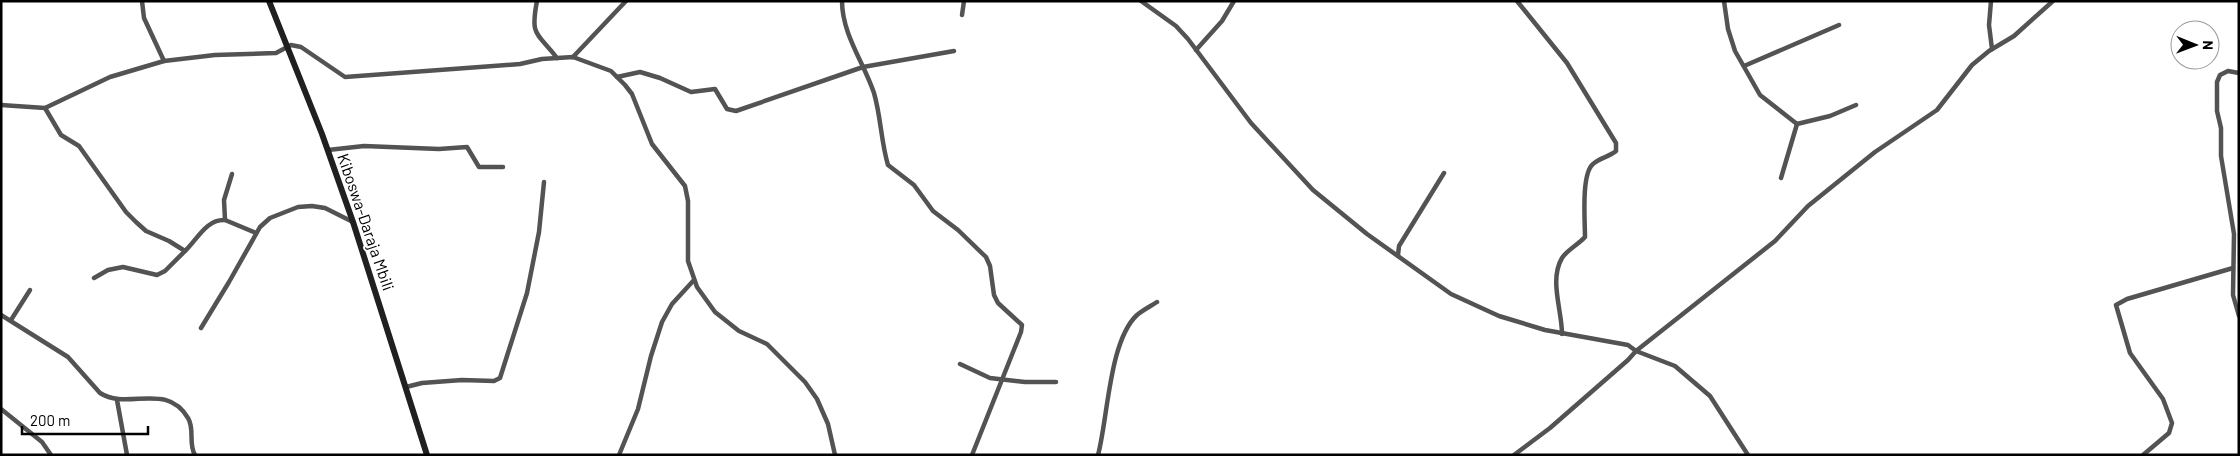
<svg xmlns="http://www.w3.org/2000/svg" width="2240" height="456" font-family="Barlow,sans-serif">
<rect width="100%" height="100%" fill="#fff"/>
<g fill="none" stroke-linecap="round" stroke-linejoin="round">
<g stroke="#535353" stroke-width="4.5">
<path d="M142 1 144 18 164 61"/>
<path d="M537 1C530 37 537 32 557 58"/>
<path d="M842 1C842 34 864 63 874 93 881 117 881 142 888 165L914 185 933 211 958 230 986 257 990 266 994 295 998 303 1022 325 1021 332 972 455"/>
<path d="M1141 1 1176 26 1188 39 1251 123 1313 190 1367 234 1451 294 1499 316 1545 330 1628 345 1636 351 1675 366 1710 396 1748 455"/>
<path d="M1517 1 1567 63 1616 143V151C1609 157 1599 158 1593 164 1581 174 1585 221 1585 237 1579 244 1567 250 1562 258 1549 280 1562 310 1562 334"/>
<path d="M1724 1 1728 29 1735 51 1760 95 1797 124 1830 116 1856 105"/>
<path d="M1991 1 1989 25 1992 49"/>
<path d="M962 15 964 1"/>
<path d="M1196 50 1222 21 1234 1"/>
<path d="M573 57 626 1"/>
<path d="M1744 66 1839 25"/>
<path d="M2239 73 2228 71 2220 75 2217 82V111L2221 128V156L2234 234 2233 295 2239 316"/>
<path d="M617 77 640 72 660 78 691 92 715 89 727 109 736 111 863 67 954 51"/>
<path d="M1 105 45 108 110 77 164 61 215 55 276 53 291 45 301 47 345 77 520 64 542 59 573 57 611 71 625 85 632 94 652 144 685 186 688 201V261L697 287 715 312 739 331 767 344 805 382 817 399 828 424 835 455"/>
<path d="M45 108 61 135 79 146 126 212 136 222 146 231 169 241 185 251C197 240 206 219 225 220L256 233"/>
<path d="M328 150 364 146 439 149 467 147 479 167H503"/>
<path d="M1781 178 1797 124"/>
<path d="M225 220 224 200 232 174"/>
<path d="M1398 255 1399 246 1444 173"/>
<path d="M94 278 108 270 123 267 157 275 165 271 185 251"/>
<path d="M1 315 68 357 100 393C128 411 166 381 188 418 195 429 188 444 195 455"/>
<path d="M11 320 30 290"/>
<path d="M201 328 229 282 260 227 270 218 298 207 312 206 325 208 353 222"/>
<path d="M960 364 990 378 1025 382H1056"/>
<path d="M406 387 422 383 462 380 494 381 500 378 527 293 539 232 544 182"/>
<path d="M117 400 127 455"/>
<path d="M1 409 42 442 51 455"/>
<path d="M619 455 638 409 651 356 662 322 672 304 694 280"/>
<path d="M1098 455C1108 418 1109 341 1137 315 1143 310 1151 306 1157 302"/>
<path d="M1514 455 1550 428 1628 360 1636 351 1775 241 1808 206 1834 185 1875 152 1937 110 1972 65 1989 51 2014 36 2053 1"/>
<path d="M2143 455 2169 433 2172 423 2163 399 2130 353 2116 305 2127 299 2233 268"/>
</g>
<path stroke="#202020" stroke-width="6" d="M269 1 322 134 353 222 427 455"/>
</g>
<g text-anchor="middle" stroke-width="4" stroke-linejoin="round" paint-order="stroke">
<g font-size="16" fill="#000" stroke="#fff">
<text transform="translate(366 222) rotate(71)" y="6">Kiboswa-Daraja Mbili</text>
</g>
</g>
<rect width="2240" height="456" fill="none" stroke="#000000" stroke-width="5"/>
<g transform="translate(2195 45) rotate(91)"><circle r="24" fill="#ffffff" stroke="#999999"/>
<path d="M0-4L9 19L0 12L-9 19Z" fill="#000000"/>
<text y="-8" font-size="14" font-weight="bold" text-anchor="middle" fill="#000000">N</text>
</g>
<path d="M22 426v8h126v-8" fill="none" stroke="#000000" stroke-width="2.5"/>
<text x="30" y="426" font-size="15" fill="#000000" stroke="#ffffff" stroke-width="4" paint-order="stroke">200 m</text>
</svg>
